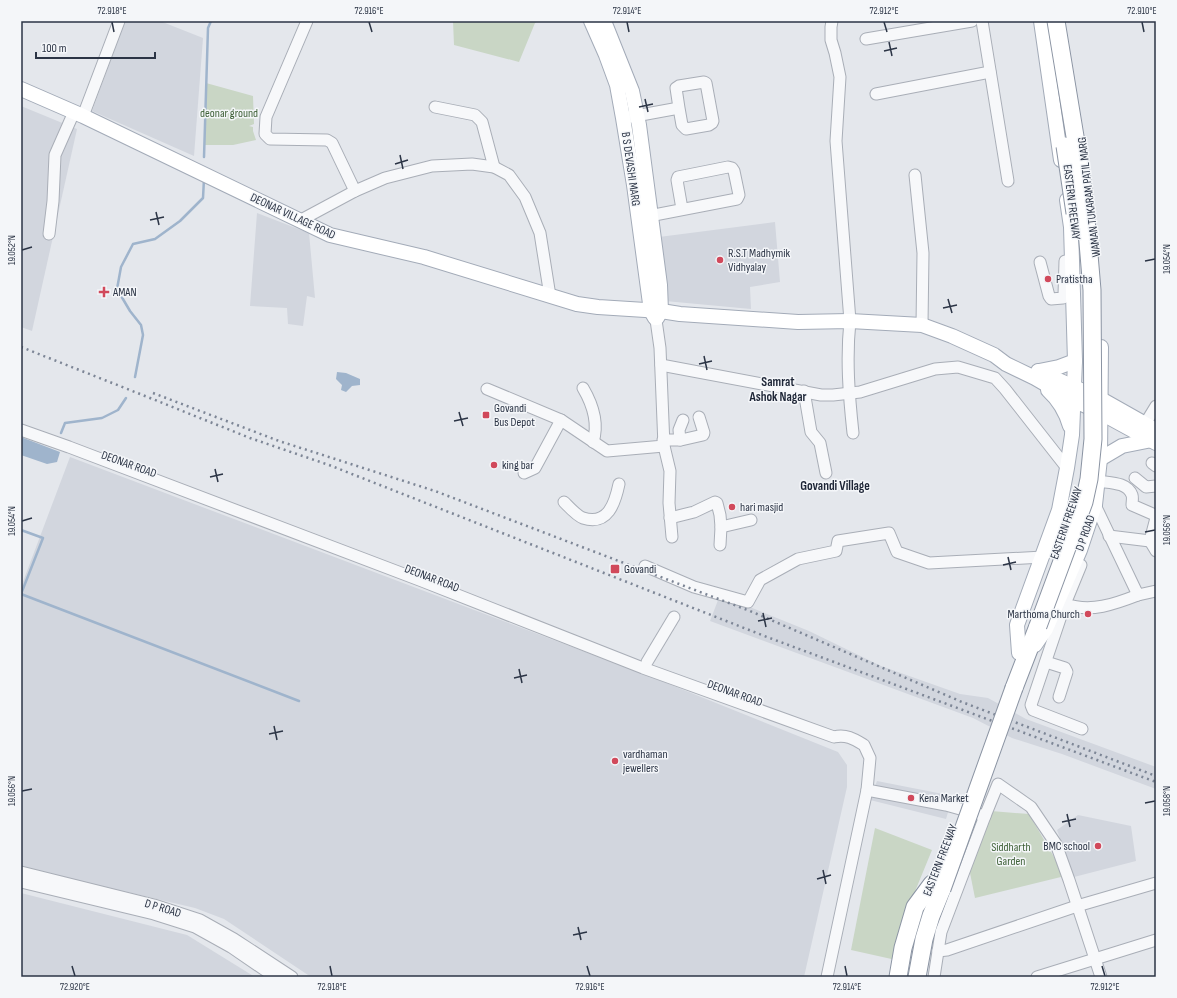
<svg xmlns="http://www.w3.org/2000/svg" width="1177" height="998" font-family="'Sofia Sans Condensed',sans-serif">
<rect width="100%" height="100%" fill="#e4e7ec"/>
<g fill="#d2d6de">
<path d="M125 21H160L203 38 194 156 92 111Z"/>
<path d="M21 106 77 129 32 331 21 327Z"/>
<path d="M257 213 309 233 315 298 307 296 303 326 288 324 287 308 250 306Z"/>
<path d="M775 222 780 282 750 287 751 309 665 301 659 237Z"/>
<path d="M70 457 649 676 838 752 847 765V787L804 977H311L224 919 195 908 21 867V587Z"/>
<path d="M720 595 809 631 881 666 960 694 988 698 1026 719 1156 767V789L1062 754 1012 738 973 718 710 621Z"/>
<path d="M877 781 953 796 946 819 870 800Z"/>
<path d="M1078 815 1131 826 1136 861 1074 877 1057 830Z"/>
<path d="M21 893 187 935 255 977H21Z"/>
</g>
<g fill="#c9d6c5">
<path d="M453 21H538L535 23 519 62 454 45Z"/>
<path d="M206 83 253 96 254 124 249 126 253 127V131L256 140 233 145H204Z"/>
<path d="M991 811 1029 814 1065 876 975 898 969 868Z"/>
<path d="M875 828 932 850 916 889 903 925 896 960 851 950Z"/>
</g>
<g fill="#9fb4cc">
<path d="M337 372 346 373 360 379V385L352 386 346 392 341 390 342 385 336 379Z"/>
<path d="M21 437 60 452 57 462 47 464 21 455Z"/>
</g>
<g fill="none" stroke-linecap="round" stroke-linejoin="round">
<g stroke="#9fb4cc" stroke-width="2.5">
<path d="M204 157 208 28 211 21"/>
<path d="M135 377 143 335 141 325 130 311 117 289 121 267 133 244 155 239 180 221 203 198 204 179"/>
<path d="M61 433 65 423 102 418 118 410 126 398"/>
<path d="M21 530 43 538 21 594 299 701"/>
</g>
<defs>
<g id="minor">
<path d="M307 21 266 117 265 134 270 139 327 140 332 143 355 191"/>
<path d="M832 21 831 27V40L835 53 840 77 836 141 850 321C846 359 849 396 853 433"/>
<path d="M982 21 1008 181"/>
<path d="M866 39 972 21"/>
<path d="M876 94 990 72"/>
<path d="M435 107 475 115 482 122 494 167"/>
<path d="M83 116 119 21"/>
<path d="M630 117 679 108 682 125 686 129 709 125 712 123 713 121 706 83 704 82 679 86 676 88 679 108"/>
<path d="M915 175 923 253 922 325"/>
<path d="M644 217 737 199 739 195 734 171 732 168 728 167 678 177 677 180 682 209"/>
<path d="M301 220 355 191 385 178 432 166 472 164 494 167 509 175 525 197 540 233 550 296"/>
<path d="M49 234 53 201 55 155 74 112"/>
<path d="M1040 262 1049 296 1051 299 1063 298 1064 295 1065 261"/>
<path d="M661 365 821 395H833L860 392 935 369 958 367 995 378 1005 389 1067 468"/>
<path d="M583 388C593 405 599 423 593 442"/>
<path d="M487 389 561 420 607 451 664 446 660 348 656 320"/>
<path d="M804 391 811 432 820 443 826 473"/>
<path d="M1145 424 1156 406"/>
<path d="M21 430 69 447 422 581 643 668 834 737C846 734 854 739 864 745L870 758 867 790 827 977"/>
<path d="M663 440H681L703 435 704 433 699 417"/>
<path d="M680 440 679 430 683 420"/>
<path d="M664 446 670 471 669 503 672 537"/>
<path d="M1152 463 1156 466"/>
<path d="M524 473 535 468 561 420"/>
<path d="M1135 478 1146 487 1156 486"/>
<path d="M1098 481C1110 483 1127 482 1132 495 1133 498 1132 502 1132 505L1155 515 1156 516"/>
<path d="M564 502C569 507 577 516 583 518 608 526 615 503 619 484"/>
<path d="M1095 505 1138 595 1156 591"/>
<path d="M670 518 694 512 715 502 717 503 720 515 721 527 751 520"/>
<path d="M1156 518 1150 541 1156 551"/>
<path d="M1109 536 1150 541"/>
<path d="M720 545 721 527"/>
<path d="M1081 565 1065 604C1091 613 1115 604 1138 595"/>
<path d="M645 566 694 587 748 602 760 580 798 559 836 551 838 541 889 533 897 552 929 563 1043 557"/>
<path d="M1065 604 1031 705 1033 710 1082 729"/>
<path d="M647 662 674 617"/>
<path d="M1046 662 1065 668 1067 672 1059 697"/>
<path d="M867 790 946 805 985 816 998 784 1031 807 1056 844 1069 880 1101 977"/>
<path d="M21 872 154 905 200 920 234 939 292 977"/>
<path d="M21 882 154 914 195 927 231 947 275 977"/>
<path d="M938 951 947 950 1077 906 1156 883"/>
<path d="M934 977 941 932 985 816"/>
<path d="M1037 977 1156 940"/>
</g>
<g id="major">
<path d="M591 21 606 55 617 85 623 118 634 185 651 311 655 318"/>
<path d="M604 21 632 91 639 125 660 285 661 311 657 318"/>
<path d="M1041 21 1061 160"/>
<path d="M21 89 83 116 330 235 424 257 577 304 598 307 661 311 680 314 798 322 850 321 922 325 952 336 994 355 1006 364 1035 378 1073 400 1101 413 1156 443"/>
<path d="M1038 371 1101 399 1156 430"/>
<path d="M1039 371 1059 367 1075 361"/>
<path d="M1048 390C1059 400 1066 412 1070 426"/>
<path d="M1100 459 1122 446 1152 440"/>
<path d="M1035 645 1046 629 1080 550 1095 505 1100 459 1101 347"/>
<path d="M1019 653 1017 625 1059 510 1067 468 1072 435 1075 361 1071 227 1067 200"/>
</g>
<g id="highway">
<path d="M1014 688 1038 626"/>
<path d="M898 977 903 948 915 907 932 884"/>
<path d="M917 977 924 939 931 916 942 889"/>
</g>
</defs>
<use href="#minor" stroke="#a9aeb7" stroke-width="13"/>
<use href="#major" stroke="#a3abb8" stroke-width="16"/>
<use href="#highway" stroke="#8b94a3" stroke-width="19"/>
<use href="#minor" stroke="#f7f8fa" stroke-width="11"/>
<use href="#major" stroke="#fff" stroke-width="14"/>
<use href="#highway" stroke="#fff" stroke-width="17"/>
<g stroke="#7d8696" stroke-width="2.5" stroke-dasharray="2 4" stroke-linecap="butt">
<path d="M21 347 135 392 250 438 329 465 767 637 1156 782"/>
<path d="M153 393 279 441 435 491 750 611 962 702 1156 776"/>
</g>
<defs>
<g id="highway-bridge">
<path d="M1065 146 1075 213"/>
<path d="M1038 626 1084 502 1089 479 1093 439 1092 290 1086 219 1082 179 1056 21"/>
<path d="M942 889 1014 688"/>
</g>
</defs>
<use href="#highway-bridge" stroke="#8b94a3" stroke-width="19" stroke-linecap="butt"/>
<use href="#highway-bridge" stroke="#fff" stroke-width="17"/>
</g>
<path fill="none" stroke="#2b3445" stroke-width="1.5" d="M112 22 114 32M369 22 372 32M627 22 629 32M884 22 887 32M1142 22 1144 32M889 42 892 56M884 51 897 48M645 99 648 112M639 107 653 104M400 155 403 169M395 164 408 160M156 212 159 225M150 220 164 217M22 250 32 247M1145 261 1155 259M948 299 952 313M943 308 957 305M704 356 707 370M699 364 712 361M459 412 463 426M454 421 468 418M215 469 218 482M210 477 223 474M22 521 32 518M1145 532 1155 530M1008 557 1011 570M1003 565 1016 562M763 613 766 627M758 621 772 618M519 669 522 683M514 678 527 675M274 726 277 740M269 734 283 731M22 791 32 789M1145 803 1155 801M1067 814 1070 827M1062 822 1076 819M823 870 826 884M817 879 831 875M578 927 581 940M573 935 587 932M72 966 75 976M330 966 332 976M587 966 590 976M845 966 847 976M1102 966 1105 976"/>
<g fill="#d1495b" stroke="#f4f6f9" stroke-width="1.5">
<circle cx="720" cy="260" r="4"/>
<circle cx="1048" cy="279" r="4"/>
<path d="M102 286h4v4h4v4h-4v4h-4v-4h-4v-4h4z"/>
<rect x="482" y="411" width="8" height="8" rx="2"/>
<circle cx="494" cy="465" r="4"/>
<circle cx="732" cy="507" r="4"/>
<rect x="610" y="564" width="10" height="10" rx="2"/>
<circle cx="1088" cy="614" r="4"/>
<circle cx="615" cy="761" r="4"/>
<circle cx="911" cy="798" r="4"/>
<circle cx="1098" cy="846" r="4"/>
</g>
<g text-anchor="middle" stroke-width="3" stroke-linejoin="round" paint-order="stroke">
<g font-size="12" fill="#3f6138" stroke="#f4f6f9">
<text x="229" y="117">deonar ground</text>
<text x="1011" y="851">Siddharth<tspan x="1011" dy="14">Garden</tspan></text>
</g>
<g font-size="12" fill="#2b3445" stroke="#f4f6f9">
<text transform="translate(631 169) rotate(82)" y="4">B S DEVASHI MARG</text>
<text transform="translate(1089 197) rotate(-97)" y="4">WAMAN TUKARAM PATIL MARG</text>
<text transform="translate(1072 202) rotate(83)" y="4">EASTERN FREEWAY</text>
<text transform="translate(293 216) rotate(25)" y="4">DEONAR VILLAGE ROAD</text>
<text transform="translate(129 464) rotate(20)" y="4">DEONAR ROAD</text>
<text transform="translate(1066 523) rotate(-71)" y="4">EASTERN FREEWAY</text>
<text transform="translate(1085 533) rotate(-71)" y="4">D P ROAD</text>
<text transform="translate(432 578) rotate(21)" y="4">DEONAR ROAD</text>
<text transform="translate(735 693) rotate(20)" y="4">DEONAR ROAD</text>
<text transform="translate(940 860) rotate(-69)" y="4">EASTERN FREEWAY</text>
<text transform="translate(163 908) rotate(17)" y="4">D P ROAD</text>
</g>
<g font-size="12" fill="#2b3445" stroke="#f4f6f9" text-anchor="start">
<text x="728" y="257">R.S.T Madhymik<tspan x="728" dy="14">Vidhyalay</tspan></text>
<text x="1056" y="283">Pratistha</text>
<text x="113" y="296">AMAN</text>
<text x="494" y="412">Govandi<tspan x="494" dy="14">Bus Depot</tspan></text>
<text x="502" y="469">king bar</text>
<text x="740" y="511">hari masjid</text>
<text x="624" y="573">Govandi</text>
<text x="1080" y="618" text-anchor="end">Marthoma Church</text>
<text x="623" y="758">vardhaman<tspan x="623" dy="14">jewellers</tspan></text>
<text x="919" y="802">Kena Market</text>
<text x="1090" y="850" text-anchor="end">BMC school</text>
</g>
<g font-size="13" font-weight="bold" fill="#1d2536" stroke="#f4f6f9">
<text x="778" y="386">Samrat<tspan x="778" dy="15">Ashok Nagar</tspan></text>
<text x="835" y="490">Govandi Village</text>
</g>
</g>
<rect width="1177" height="998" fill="none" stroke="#f4f6f9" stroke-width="44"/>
<path d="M36 52v6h119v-6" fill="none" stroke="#2b3445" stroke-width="2"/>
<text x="42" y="52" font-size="12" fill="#2b3445" stroke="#f4f6f9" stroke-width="3" paint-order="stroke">100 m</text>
<rect x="22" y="22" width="1133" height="954" fill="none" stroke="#2b3445" stroke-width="1.5"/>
<g font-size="10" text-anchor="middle" fill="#2b3445">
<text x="112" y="14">72.918°E</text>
<text x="369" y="14">72.916°E</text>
<text x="627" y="14">72.914°E</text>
<text x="884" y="14">72.912°E</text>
<text x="1142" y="14">72.910°E</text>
<text transform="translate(11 250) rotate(-90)" y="4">19.052°N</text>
<text transform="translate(1166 259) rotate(-90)" y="4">19.054°N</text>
<text transform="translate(11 521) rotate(-90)" y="4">19.054°N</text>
<text transform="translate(1166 530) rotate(-90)" y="4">19.056°N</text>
<text transform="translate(11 791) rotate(-90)" y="4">19.056°N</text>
<text transform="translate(1166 801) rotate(-90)" y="4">19.058°N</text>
<text x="75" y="990">72.920°E</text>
<text x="332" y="990">72.918°E</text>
<text x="590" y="990">72.916°E</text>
<text x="847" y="990">72.914°E</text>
<text x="1105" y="990">72.912°E</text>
</g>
</svg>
